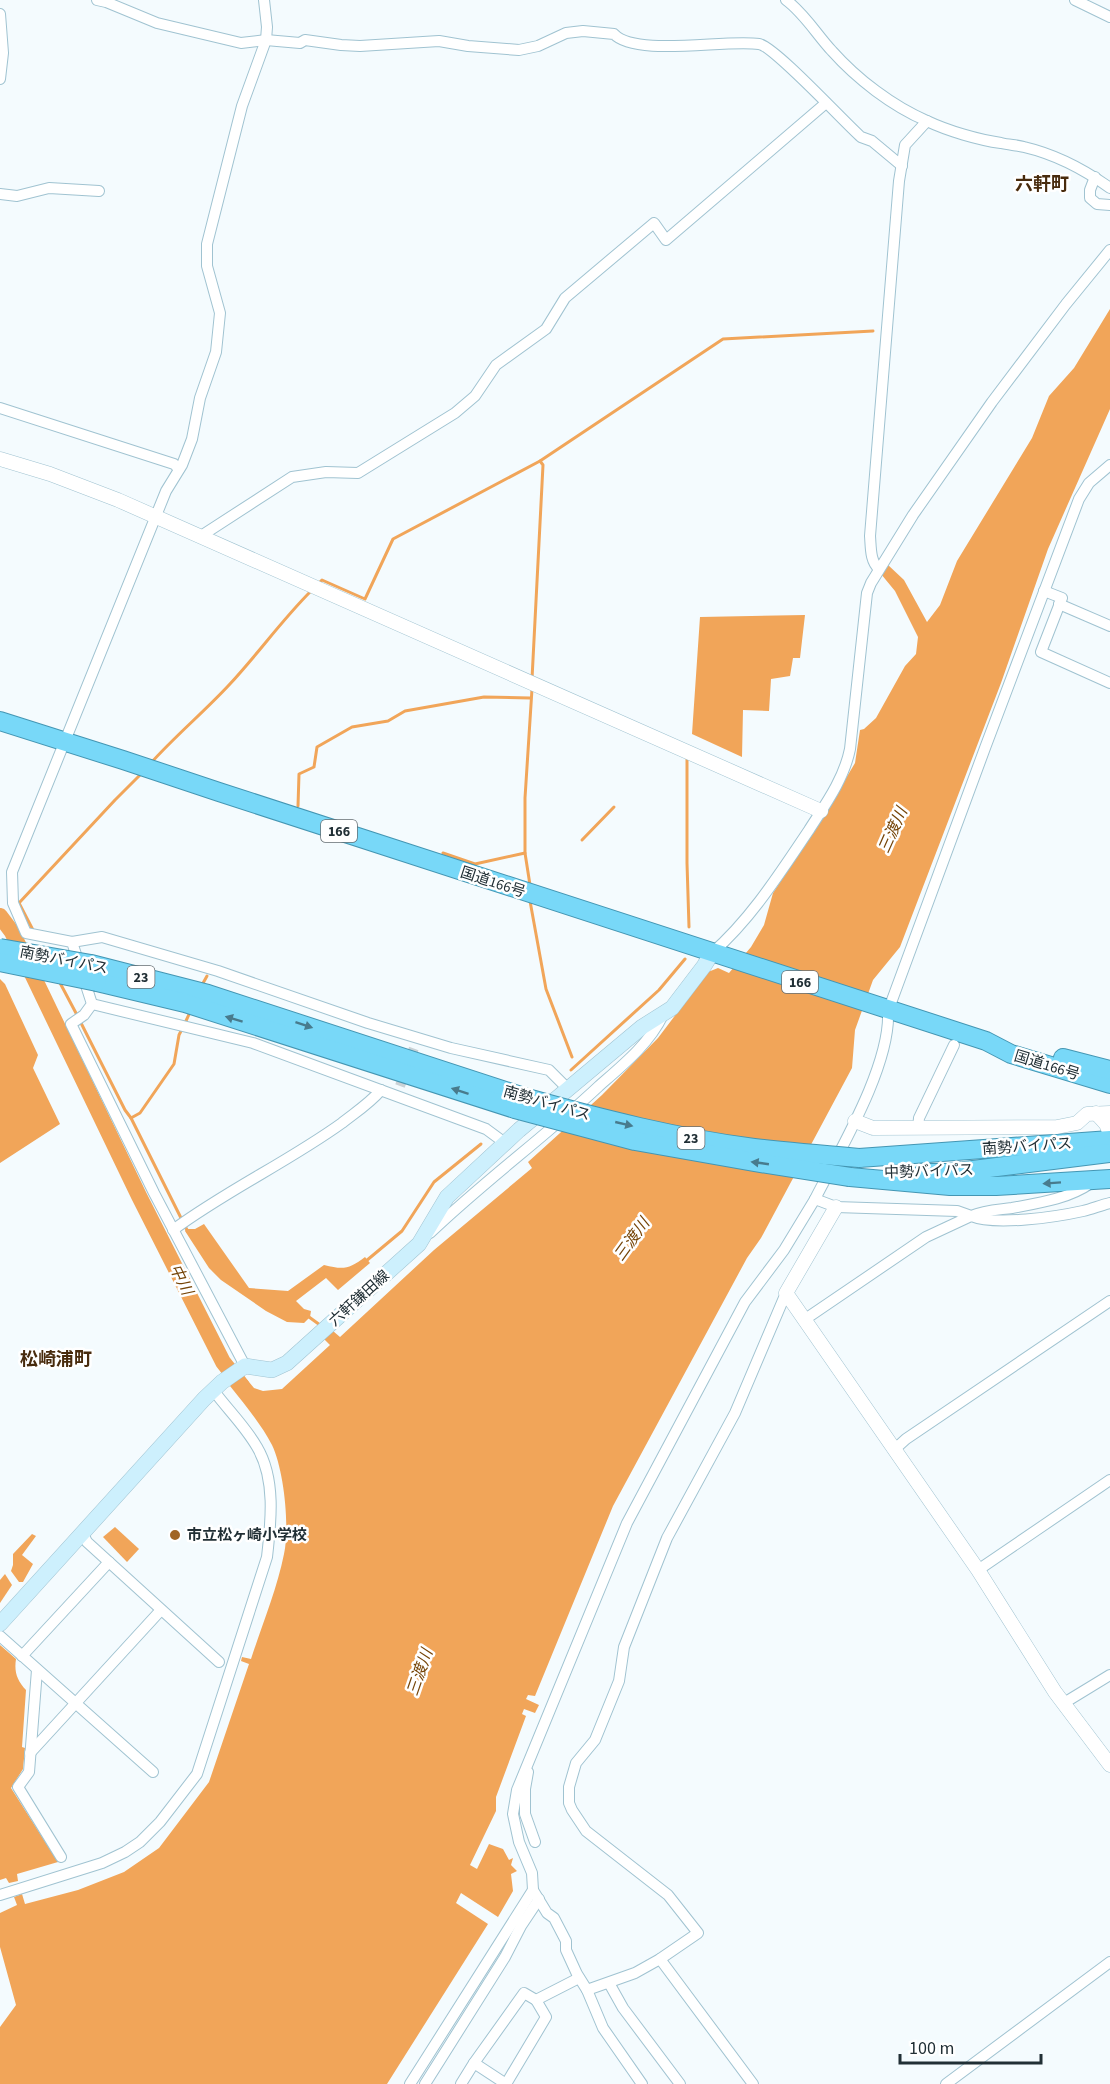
<svg xmlns="http://www.w3.org/2000/svg" width="1110" height="2084" font-family="'Source Sans 3','Noto Sans JP',sans-serif">
<rect width="100%" height="100%" fill="#f4fbfe"/>
<g fill="#f1a559">
<path d="M1110 309V409L1048 549 1001 683 900 947 873 980 855 1030 852 1068 761 1238 747 1258 613 1506 535 1696 528 1695 526 1699 539 1705 535 1713 524 1709 522 1714 526 1716 496 1797V1811L470 1865 477 1869 489 1844 503 1849 509 1860 513 1858 511 1865 517 1871 511 1874 513 1891 498 1917 461 1893 456 1903 488 1924 387 2084H0V2027L16 2005 0 1947V1913L17 1905 14 1897 22 1894 25 1904 78 1890 124 1872 159 1848 209 1782 249 1664 241 1661 242 1657 251 1659C262 1625 277 1589 284 1554 290 1527 284 1470 272 1445 261 1424 245 1405 230 1386L244 1376 254 1388 263 1391 282 1389 330 1345 324 1339 333 1331 340 1337 434 1250 532 1168 528 1162 602 1095 658 1038 708 972 718 968 729 973 751 947 764 925 773 893 823 817 855 763 860 730 864 729 876 718 905 666 916 654 918 637 895 591 881 574 887 564 904 580 927 622 940 605 957 561 1032 438 1049 396 1074 368Z"/>
<path d="M805 615 800 658H793L790 676 771 679 769 711 743 710 742 757 692 734 700 617Z"/>
<path d="M0 979 5 984 38 1055 33 1068 60 1124 0 1163Z"/>
<path d="M204 1224 249 1288 288 1291 324 1265C344 1270 349 1269 365 1257L370 1263 338 1290 326 1278 296 1301 304 1309 311 1311 310 1317 304 1323 287 1322 266 1311 221 1280 209 1268 185 1231 186 1229H195Z"/>
<path d="M115 1527 139 1549 127 1562 103 1537Z"/>
<path d="M32 1534 36 1536 22 1555 33 1564 23 1582H19L11 1571 13 1565V1554Z"/>
<path d="M5 1574 12 1585 0 1603V1580Z"/>
<path d="M0 1645 16 1659C14 1672 17 1680 26 1690L22 1747 25 1748 23 1769 11 1788 58 1862 17 1874 18 1881 9 1883 6 1878 0 1880Z"/>
</g>
<g fill="none" stroke-linecap="round" stroke-linejoin="round">
<g stroke="#f1a559" stroke-width="3">
<path d="M318 584 322 580 365 599 393 539 540 461 723 339 873 331"/>
<path d="M532 679 543 465 540 461"/>
<path d="M687 757V863L689 927"/>
<path d="M150 764C175 736 204 712 229 685 258 654 281 621 311 591"/>
<path d="M298 806 299 774 314 767 317 747 352 727 388 721 405 711 484 697 530 698"/>
<path d="M582 840 614 807"/>
<path d="M443 853 475 864 525 853"/>
<path d="M530 885 525 853V798L532 689"/>
<path d="M530 901 546 989 572 1057"/>
<path d="M34 932 19 903 115 800 142 773"/>
<path d="M59 981 77 1015"/>
<path d="M202 985 207 976"/>
<path d="M80 1021 125 1110 131 1118"/>
<path d="M185 1023 191 1010"/>
<path d="M182 1029 179 1035 174 1064 140 1113 131 1118 188 1232"/>
<path d="M571 1070 659 990 685 959"/>
<path d="M366 1261 402 1231 434 1182 481 1144"/>
<path d="M309 1317 320 1325"/>
</g>
<path stroke="#f1a559" stroke-width="16" d="M0 916 12 932 139 1196 223 1362 242 1386"/>
<path stroke="#cad2d6" stroke-width="10" stroke-dasharray="10 5" stroke-linecap="butt" d="M400 1086 414 1048"/>
<defs>
<g id="minor">
<path d="M97 0 106 2 157 23 241 43 266 40 300 43 305 40 341 45 360 46 439 41 468 46 519 50 538 46 566 33 583 31 614 34C635 57 726 39 759 44 774 46 844 122 861 137L872 141 902 166"/>
<path d="M786 0C804 13 817 35 832 51 857 79 892 106 927 121 948 131 979 140 1001 143 1009 145 1017 145 1024 147 1054 154 1085 170 1110 188"/>
<path d="M1075 0 1110 17"/>
<path d="M0 14 3 53 0 79"/>
<path d="M1095 177 1090 190V198L1097 204 1110 205"/>
<path d="M0 194 17 196 49 188 99 191"/>
<path d="M0 408 174 464 179 469"/>
<path d="M201 536 292 477 326 472 358 473 455 413 475 396 496 365 546 329 565 298 654 223 666 240 826 103"/>
<path d="M879 569C870 561 871 548 870 536L899 181 905 145 927 121"/>
<path d="M1044 591 1062 598 1041 652 1110 683"/>
<path d="M1059 604 1110 626"/>
<path d="M72 942 102 937 218 971 368 1023 451 1048 549 1070 569 1090"/>
<path d="M712 953C751 919 780 873 809 830 825 805 844 779 850 749L867 593 871 583 913 515 992 402 1066 304 1110 250"/>
<path d="M92 1004 253 1043 486 1129 505 1143"/>
<path d="M918 1128 919 1118 954 1045"/>
<path d="M1091 1183C1068 1199 1039 1203 1012 1208 997 1210 985 1210 971 1216L957 1211 836 1207 815 1199C840 1150 891 1065 888 1011L985 748 1079 499 1089 483 1110 465"/>
<path d="M173 1230C227 1190 288 1162 342 1123 356 1112 370 1103 381 1090"/>
<path d="M430 1233C484 1181 545 1137 599 1086 623 1065 649 1044 663 1015"/>
<path d="M804 1320 926 1237 971 1216C995 1226 1056 1217 1083 1211 1092 1209 1101 1205 1110 1203"/>
<path d="M245 1366 154 1193 71 1024 84 1015 92 1004 72 942 26 933 13 903 12 872 166 491 182 465 192 439 200 398 216 352 220 313 207 266V244L242 106 266 40 267 27 264 0"/>
<path d="M895 1449 906 1439 1110 1301"/>
<path d="M82 1532 87 1542 219 1662"/>
<path d="M978 1570 1110 1480"/>
<path d="M0 1636 153 1772"/>
<path d="M22 1656 109 1562"/>
<path d="M37 1670 29 1772 18 1787 61 1857"/>
<path d="M1064 1703 1110 1675"/>
<path d="M30 1753 161 1610"/>
<path d="M528 1772 525 1789V1814L535 1842"/>
<path d="M0 1895 102 1863 125 1852 140 1842 160 1822 197 1774 267 1557C271 1522 276 1479 257 1447 245 1426 228 1410 214 1391"/>
<path d="M660 1959 753 2084"/>
<path d="M609 1983 623 2008 680 2084"/>
<path d="M587 1990 635 1973 660 1959 698 1933 668 1895 586 1831 572 1810 569 1803V1787L576 1763 595 1740 619 1681 624 1647 667 1538 735 1413 786 1293"/>
<path d="M474 2063 524 1993 536 2000"/>
<path d="M410 2084 533 1890"/>
<path d="M425 2084 505 1957 521 1926 539 1899"/>
<path d="M461 2084 474 2063 506 2084"/>
<path d="M506 2084 546 2017 536 2000 579 1978"/>
<path d="M642 2084 603 2028 587 1990 577 1974 566 1950V1941L554 1918 547 1913 533 1890 532 1873 519 1842 513 1814 517 1790 627 1523 745 1302 784 1250 815 1199"/>
<path d="M946 2084 1110 1962"/>
</g>
<g id="tertiary">
<path d="M0 459 50 474 118 500 821 811"/>
<path d="M1096 1113 1106 1124 1110 1134"/>
<path d="M855 1121 873 1128 1057 1127 1077 1123 1087 1114 1110 1113"/>
<path d="M836 1207 786 1293 978 1570 1055 1692 1110 1765"/>
</g>
<path id="secondary" d="M0 1624 204 1399 222 1382 245 1366 272 1370 287 1363 419 1244 447 1197 519 1130 642 1027 672 1008 704 966 712 953"/>
<g id="trunk">
<path d="M0 721 123 760 219 792 986 1041 1011 1054 1110 1084"/>
<path d="M91 964 208 994 527 1098"/>
<path d="M97 982 185 1003 515 1109"/>
<path d="M1063 1058 1110 1070"/>
<path d="M859 1158 1110 1140"/>
<path d="M923 1173H949L1110 1153"/>
<path d="M850 1177 950 1186H996L1110 1179"/>
</g>
</defs>
<use href="#minor" stroke="#a0c3d1" stroke-width="12"/>
<use href="#tertiary" stroke="#a0c3d1" stroke-width="15"/>
<use href="#secondary" stroke="#a0c3d1" stroke-width="16"/>
<use href="#trunk" stroke="#4496b3" stroke-width="20"/>
<use href="#minor" stroke="#fff" stroke-width="10"/>
<use href="#tertiary" stroke="#fff" stroke-width="14"/>
<use href="#secondary" stroke="#cdf0fd" stroke-width="15"/>
<use href="#trunk" stroke="#78d8f8" stroke-width="18"/>
<defs>
<g id="trunk-bridge">
<path d="M0 948 91 964"/>
<path d="M0 962 97 982"/>
<path d="M527 1098C602 1119 677 1138 754 1148 789 1152 824 1155 859 1158"/>
<path d="M515 1109 635 1141 754 1162 850 1177"/>
</g>
</defs>
<use href="#trunk-bridge" stroke="#4496b3" stroke-width="20" stroke-linecap="butt"/>
<use href="#trunk-bridge" stroke="#78d8f8" stroke-width="18"/>
</g>
<defs><path id="oneway-solid" d="M-6-.8H1V-3.2L6.5 0L1 3.2V.8H-6Z" transform="scale(1.5)"/></defs>
<g fill="#487b8d">
<use href="#oneway-solid" transform="translate(234 1019) rotate(-163)"/>
<use href="#oneway-solid" transform="translate(304 1025) rotate(18)"/>
<use href="#oneway-solid" transform="translate(460 1091) rotate(-162)"/>
<use href="#oneway-solid" transform="translate(624 1124) rotate(13)"/>
<use href="#oneway-solid" transform="translate(760 1163) rotate(-172)"/>
<use href="#oneway-solid" transform="translate(1052 1183) rotate(176)"/>
</g>
<circle fill="#a06525" stroke="#fff" stroke-width="2" cx="175" cy="1535" r="6"/>
<g text-anchor="middle" stroke-width="5" stroke-linejoin="round" paint-order="stroke">
<g fill="#fff" stroke="#646d72" stroke-width="1.5">
<rect x="321" y="820" width="36" height="22" rx="4.5"/>
<rect x="127.5" y="966" width="27" height="22" rx="4.5"/>
<rect x="782" y="971" width="36" height="22" rx="4.5"/>
<rect x="677.5" y="1127" width="27" height="22" rx="4.5"/>
</g>
<g font-size="14" font-weight="bold" fill="#212f35">
<text x="339" y="836">166</text>
<text x="141" y="982">23</text>
<text x="800" y="987">166</text>
<text x="691" y="1143">23</text>
</g>
<g font-size="15" fill="#212f35" stroke="#fff">
<text transform="translate(493 882) rotate(18)" y="5">国道166号</text>
<text transform="translate(64 960) rotate(11)" y="5">南勢バイパス</text>
<text transform="translate(1047 1065) rotate(17)" y="5">国道166号</text>
<text transform="translate(547 1103) rotate(16)" y="5">南勢バイパス</text>
<text transform="translate(1027 1146) rotate(-4)" y="5">南勢バイパス</text>
<text transform="translate(929 1171) rotate(-2)" y="5">中勢バイパス</text>
<text transform="translate(359 1298) rotate(-42)" y="5">六軒鎌田線</text>
</g>
<g font-size="15" font-weight="bold" fill="#212f35" stroke="#fff" text-anchor="start">
<text x="187" y="1540">市立松ヶ崎小学校</text>
</g>
<g font-size="16" font-style="italic" fill="#764508" stroke="#fff">
<text transform="translate(892 830) rotate(-66)" y="6">三渡川</text>
<text transform="translate(631 1239) rotate(-54)" y="6">三渡川</text>
<text transform="translate(182 1279) rotate(64)" y="6">中川</text>
<text transform="translate(419 1672) rotate(-71)" y="6">三渡川</text>
</g>
<g font-size="18" font-weight="bold" fill="#482b0d" stroke="#fff">
<text x="1042" y="190">六軒町</text>
<text x="56" y="1365">松崎浦町</text>
</g>
</g>
<path d="M900 2054v9h141v-9" fill="none" stroke="#212f35" stroke-width="3"/>
<text x="909" y="2054" font-size="18" fill="#212f35" stroke="#ffffff" stroke-width="4.5" paint-order="stroke">100 m</text>
</svg>
